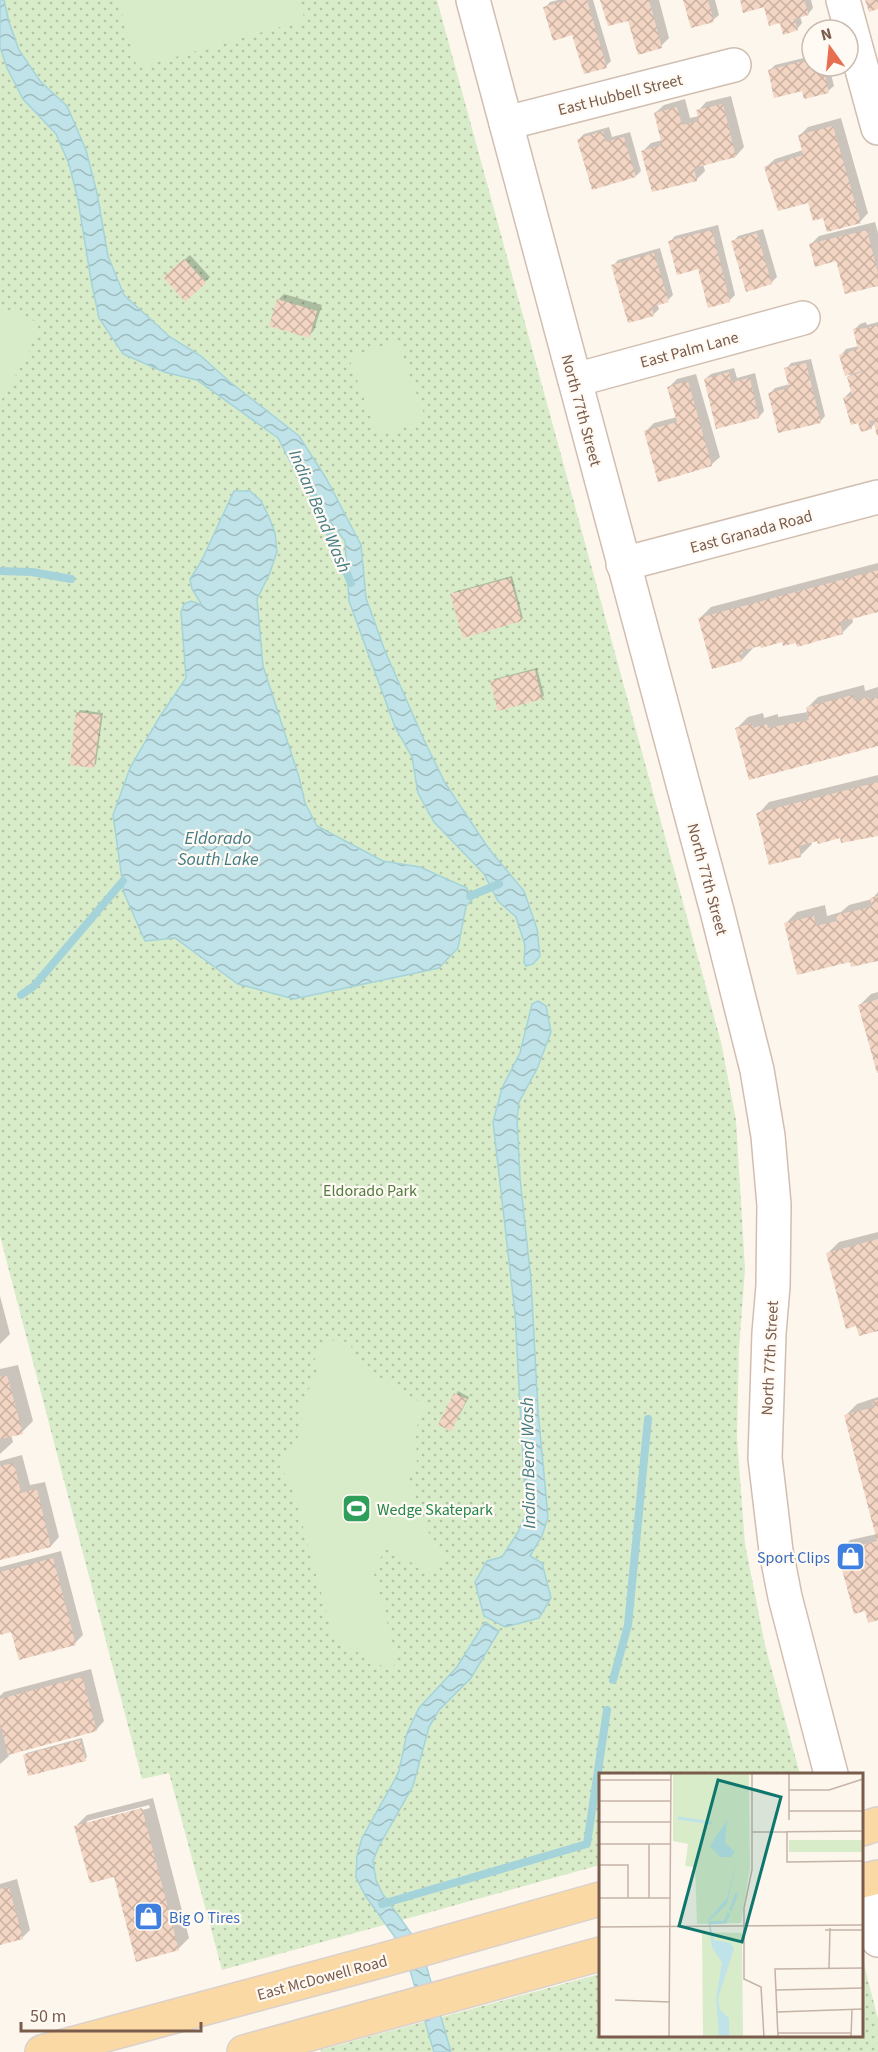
<svg xmlns="http://www.w3.org/2000/svg" width="878" height="2052" font-family="'Source Sans 3',sans-serif">
<defs>
<pattern id="park-dots" width="8" height="8" patternUnits="userSpaceOnUse" patternTransform="scale(1.5)"><rect width="8" height="8" fill="#d8ecc9"/><path d="M2 2h.1M6 6h.1" fill="none" stroke="#b4c2a5" stroke-width="1.8" stroke-linecap="round"/></pattern>
<pattern id="water-waves" width="16" height="10" patternUnits="userSpaceOnUse" patternTransform="scale(1.5)"><rect width="16" height="10" fill="#bfe3e8"/><path d="M0 5q4-4 8 0t8 0" fill="none" stroke="#a0bbbe"/></pattern>
<pattern id="building-cross-hatch" width="8" height="8" patternUnits="userSpaceOnUse" patternTransform="scale(1.5)"><rect width="8" height="8" fill="#f3d5c3"/><path d="M0 0l8 8M0 8l8-8" fill="none" stroke="#cab0a1"/></pattern>
</defs>
<rect width="100%" height="100%" fill="#fdf6ec"/>
<g fill="url(#park-dots)">
<path d="M0 0H437L721 1042 736 1120 745 1269 739 1349 737 1439 745 1544 765 1645 800 1774H600V1865L222 1970 169 1773 142 1779 0 1236Z"/>
<path d="M862 1957 878 2019V2052H321L320 2050 600 1974V2036H862Z"/>
</g>
<g fill="#d8ecc9">
<path d="M118 0H299L305 20 137 68Z"/>
<path d="M0 306 39 323 26 357 0 403Z"/>
<path d="M397 341 426 419 378 437 349 358Z"/>
<path d="M340 1339 351 1345 355 1362 430 1408 418 1423 416 1431 417 1466 407 1483 419 1492 412 1501C420 1523 432 1538 446 1556L433 1574 386 1549 373 1570 397 1659 391 1671 334 1639 289 1476 278 1470 304 1427 299 1406 318 1373 314 1354 321 1343Z"/>
</g>
<g fill="url(#water-waves)" stroke="#a5d3da" stroke-width="1.5">
<path d="M0 0H4L9 22 19 50 40 81 67 106 86 150 97 193 108 256 124 295 170 337 201 356 230 382 299 436 326 478 361 545 366 598 385 651 424 740 445 783 489 849 524 891 537 929 540 956 533 964 526 966 524 962 525 945 516 917 498 901 484 874 434 822 418 793 412 757 395 727 349 601 345 541 303 486 278 438 197 380 164 372 123 354 99 318 91 280 78 200 69 164 56 134 23 99 7 68 0 47Z"/>
<path d="M234 491H250L261 501 269 517 275 533 277 552 269 575 257 599 263 666 299 777 305 803 317 826 383 861 420 867 467 888 472 900 466 906 458 948 439 968 294 999 238 984 175 938 145 941 124 893 113 815 130 768 159 718 186 678 181 612 184 604 191 601 202 605 192 589 190 579 201 562Z"/>
<path d="M538 1001 546 1006 551 1032 537 1069 519 1102 517 1118 520 1178 531 1280 538 1411 548 1517 542 1536 530 1556 542 1563 551 1598 539 1618 505 1627 484 1616 475 1582 487 1561 502 1557 518 1532 526 1514 515 1313 493 1122 502 1088 520 1053 532 1004Z"/>
<path d="M485 1622 499 1631 471 1678 439 1710 429 1727 413 1786 379 1846 373 1861 376 1880 382 1893 421 1947 451 2052H434L404 1950 365 1895 356 1877 357 1856 362 1838 394 1781 399 1771 407 1733 419 1708 457 1667Z"/>
</g>
<g fill="#0003" fill-rule="evenodd">
<path d="M558 0H593L611 61 606 66 573 33 545 8 550 2Z"/>
<path d="M602 0H659L669 38 661 46 629 19Z"/>
<path d="M684 0H715L719 15 713 20Z"/>
<path d="M741 0H811L813 8 808 14 800 16 802 23 797 29 781 22 765 5Z"/>
<path d="M812 56V66H829L834 86 828 91 803 89 769 71 775 65Z"/>
<path d="M731 96 744 147 736 156 703 164 705 171 696 180 643 151 651 143 662 140 655 113 664 105 685 99 690 118 699 116 698 111 706 102Z"/>
<path d="M841 118 868 213 860 222 824 216 809 201 766 167 775 159 803 150 799 136 808 127Z"/>
<path d="M609 127 612 137 630 132 641 171 636 176 579 139 584 134Z"/>
<path d="M875 222 878 233V285L810 245 819 236Z"/>
<path d="M718 225 735 295 729 301 699 267 670 242 675 236Z"/>
<path d="M763 229 777 277 771 283 733 242 738 236Z"/>
<path d="M660 248 673 295 668 300 657 303 659 309 653 315 613 266 618 260Z"/>
<path d="M190 255 210 277 185 300 170 272Z"/>
<path d="M284 294 322 305 314 330 309 336 278 300Z"/>
<path d="M866 322 867 325 878 322V432L875 423 871 428 844 398 852 390 848 377 854 372 841 355 846 349 859 346 855 329 860 324Z"/>
<path d="M811 359 825 416 820 422 770 393 775 388 790 384 786 369 791 363Z"/>
<path d="M734 368 737 378 755 373 764 411 759 417 705 379 711 374Z"/>
<path d="M696 374 720 457 711 465 645 432 654 423 677 417 669 387 677 379Z"/>
<path d="M878 563V611L852 618 853 622 842 633 797 641 783 640 752 646 753 648 742 660 713 667 700 618 711 607Z"/>
<path d="M512 576 523 618 521 620 452 595 454 592Z"/>
<path d="M537 668 544 695 542 698 492 682 494 679Z"/>
<path d="M864 685 865 691 878 687V745L737 728 748 717 763 713 764 718 778 714V717L808 712 807 708 818 697Z"/>
<path d="M80 710 103 713 96 764 93 766 78 713Z"/>
<path d="M878 775V835L841 836 811 841 812 844 801 855 758 814 769 802Z"/>
<path d="M878 892V959L851 960 786 923 797 912 825 905 827 916 841 912 849 905 872 899Z"/>
<path d="M878 992V1070L860 1005 871 994Z"/>
<path d="M878 1232V1329L827 1254 839 1242Z"/>
<path d="M0 1296 10 1334 0 1344Z"/>
<path d="M18 1365 33 1421 22 1432 11 1435 13 1442 0 1454V1369Z"/>
<path d="M458 1391 469 1397 451 1430 440 1424Z"/>
<path d="M878 1397V1619L866 1609 839 1552 850 1540 877 1534 846 1415 857 1404Z"/>
<path d="M22 1455 30 1485 45 1482 59 1537 51 1546 0 1559V1461Z"/>
<path d="M61 1551 83 1635 75 1643 12 1630 0 1633V1567Z"/>
<path d="M91 1669 104 1721 96 1730 8 1753 9 1756 0 1764V1696L4 1692Z"/>
<path d="M82 1738 87 1757 85 1759 24 1755 27 1753Z"/>
<path d="M153 1798 189 1938 178 1949 76 1826 87 1815ZM149 1805 150 1808 87 1824V1821Z"/>
<path d="M17 1879 30 1930 22 1938 0 1944V1884Z"/>
</g>
<g fill="none" stroke-linecap="round" stroke-linejoin="round">
<g stroke="#a5d3da" stroke-width="8">
<path d="M314 497 351 583"/>
<path d="M0 571 32 572 71 579"/>
<path d="M470 896 499 884"/>
<path d="M21 995 34 986 123 881"/>
<path d="M613 1680 628 1625 648 1419"/>
<path d="M382 1904 587 1844 607 1710"/>
</g>
</g>
<g fill="url(#building-cross-hatch)">
<path d="M568 0H587L607 68 584 74 572 35 553 41 543 7Z"/>
<path d="M600 0H649L662 48 638 55 628 21 608 26Z"/>
<path d="M683 0H708L714 22 691 28Z"/>
<path d="M740 0H804L809 15 794 19 798 30 783 35 780 23 769 26 764 7 743 13Z"/>
<path d="M865 0H878V9L869 12Z"/>
<path d="M812 59V66H823L829 93 804 99 802 91 774 98 768 70Z"/>
<path d="M723 104 736 157 694 168 697 181 652 192 641 151 662 145 654 113 677 107 682 125 699 121 696 110Z"/>
<path d="M833 126 861 223 827 232 823 218 813 221 808 203 778 211 764 167 803 155 798 135Z"/>
<path d="M603 131 606 142 624 137 636 177 592 190 577 139Z"/>
<path d="M712 230 730 302 708 308 698 269 677 275 668 241Z"/>
<path d="M867 230 878 273V286L845 294 836 261 815 267 809 244Z"/>
<path d="M757 233 772 284 746 292 731 241Z"/>
<path d="M654 253 669 302 652 307 654 316 628 323 611 265Z"/>
<path d="M184 259 206 283 185 302 163 277Z"/>
<path d="M277 299 317 311 309 338 269 326Z"/>
<path d="M878 325V435L877 436 873 420 869 421 872 429 861 432 858 423 851 425 843 398 852 395 847 377 876 367 845 376 839 355 858 349 853 329 861 327 862 329Z"/>
<path d="M806 363 821 423 778 433 768 393 789 388 784 368Z"/>
<path d="M729 372 731 382 750 378 759 418 716 429 704 379Z"/>
<path d="M688 381 712 466 658 482 644 431 677 422 667 387Z"/>
<path d="M878 570V612L840 622 843 634 797 647 796 643 783 646 782 642 761 648 760 646 742 651 743 654H740L742 661 712 669 698 618Z"/>
<path d="M510 578 522 621 463 638 450 594Z"/>
<path d="M535 670 542 699 498 711 490 681Z"/>
<path d="M853 695 854 701 868 697 869 700 878 697V746L749 780 735 728 752 723 753 728 767 724 768 728 809 720 806 707Z"/>
<path d="M76 712 101 715 94 768 70 765Z"/>
<path d="M878 782V836L841 843 840 838 818 844 817 841 799 846 801 857 769 865 756 813Z"/>
<path d="M878 896V961L851 967 850 962 797 975 784 923 814 916 816 926 837 921 836 915 872 907 870 898Z"/>
<path d="M878 999V1073H877L858 1005Z"/>
<path d="M878 1239V1331L859 1336 856 1326 846 1329 826 1253Z"/>
<path d="M7 1375 23 1434 0 1439V1377Z"/>
<path d="M454 1393 467 1399 451 1431 438 1425Z"/>
<path d="M878 1400V1620L868 1623 865 1611 854 1614 837 1551 877 1541 844 1415 874 1407 872 1401Z"/>
<path d="M14 1463 21 1493 37 1489 51 1547 0 1560V1466Z"/>
<path d="M53 1558 76 1645 19 1660 11 1632 0 1635V1572Z"/>
<path d="M82 1677 97 1731 8 1755 0 1723V1699Z"/>
<path d="M80 1740 86 1761 28 1776 23 1755Z"/>
<path d="M142 1808 179 1950 136 1962 114 1877 90 1883 74 1826Z"/>
<path d="M9 1887 23 1939 0 1945V1889Z"/>
</g>
<g fill="none" stroke-linecap="round" stroke-linejoin="round">
<defs>
<g id="minor">
<path d="M473 0 717 911 757 1070 768 1136 774 1205 773 1286 769 1333 765 1458 776 1551 785 1597 831 1774"/>
<path d="M843 0 878 128"/>
<path d="M506 123 734 65"/>
<path d="M575 380 803 318"/>
<path d="M623 564 878 497"/>
<path d="M862 1884 878 1940"/>
</g>
<g id="major">
<path d="M862 1829 878 1824"/>
<path d="M862 1881 878 1877"/>
<path d="M42 2052 387 1959 600 1899"/>
<path d="M244 2052 600 1954"/>
</g>
</defs>
<use href="#minor" stroke="#d1beb0" stroke-width="36"/>
<use href="#major" stroke="#dad1cd" stroke-width="36"/>
<use href="#minor" stroke="#fff" stroke-width="33"/>
<use href="#major" stroke="#fbd9a5" stroke-width="33"/>
</g>
<defs>
<symbol id="stadium-square" viewBox="-11 -11 22 22"><rect x="-9" y="-9" width="18" height="18" rx="4" fill="#2e9e5b" stroke="#fffaf3"/><path d="M0-5a6.5 5 0 1 0 0 10a6.5 5 0 1 0 0-10ZM-3.5-1.8h7v3.6h-7Z" fill="#fff"/></symbol>
<symbol id="shop-square" viewBox="-11 -11 22 22"><rect x="-9" y="-9" width="18" height="18" rx="4" fill="#3f7fe0" stroke="#fffaf3"/><path d="M-5-2.5h2.3a2.7 3.5 0 0 1 5.4 0H5L5.5 6h-11ZM-1.5-2.5h3a1.5 2.3 0 0 0-3 0Z" fill="#fff"/></symbol>
</defs>
<g fill-rule="evenodd">
<use href="#stadium-square" x="340" y="1492" width="33" height="33"/>
<use href="#shop-square" x="834" y="1540" width="33" height="33"/>
<use href="#shop-square" x="132" y="1900" width="33" height="33"/>
</g>
<g text-anchor="middle" stroke-width="4.5" stroke-linejoin="round" paint-order="stroke">
<g font-size="16" fill="#7a5c4d" stroke="#fffaf3">
<text transform="translate(620 94) rotate(-14)" y="6">East Hubbell Street</text>
<text transform="translate(689 349) rotate(-15)" y="6">East Palm Lane</text>
<text transform="translate(582 410) rotate(75)" y="6">North 77th Street</text>
<text transform="translate(751 531) rotate(-15)" y="6">East Granada Road</text>
<text transform="translate(708 879) rotate(75)" y="6">North 77th Street</text>
<text transform="translate(769 1358) rotate(-87)" y="6">North 77th Street</text>
<text transform="translate(322 1977) rotate(-15)" y="6">East McDowell Road</text>
</g>
<g font-size="16" fill="#537a41" stroke="#fffaf3">
<text x="370" y="1196">Eldorado Park</text>
</g>
<g font-size="16" fill="#27864d" stroke="#fffaf3" text-anchor="start">
<text x="377" y="1515">Wedge Skatepark</text>
</g>
<g font-size="16" fill="#366cbe" stroke="#fffaf3" text-anchor="end">
<text x="830" y="1563">Sport Clips</text>
<text x="169" y="1923" text-anchor="start">Big O Tires</text>
</g>
<g font-size="18" font-style="italic" fill="#437c86" stroke="#fffaf3">
<text transform="translate(320 511) rotate(67)" y="6">Indian Bend Wash</text>
<text x="218" y="844">Eldorado<tspan x="218" dy="21">South Lake</tspan></text>
<text transform="translate(528 1463) rotate(-91)" y="6">Indian Bend Wash</text>
</g>
</g>
<g transform="translate(599 1773)">
<rect width="264" height="264" fill="#fdf6ec"/>
<path d="M74 0H150L151 95 142 150 98 151 96 94 86 93 89 71 74 68ZM190 67H264V79H190ZM103 159 143 160 144 264H104Z" fill="#d8ecc9"/>
<path d="M98 0H117V17L111 24 92 8ZM95 14 116 31 104 41 89 42 78 37Z" fill="#d8ecc9"/>
<path d="M128 47 126 70 136 79 132 84H121L111 73ZM138 88 128 131 110 148 115 167 132 170 135 176 119 225 121 237 130 245V264H120L117 225 123 190 113 174 109 147 128 125Z" fill="#bfe3e8"/>
<path fill="none" stroke="#bfe3e8" stroke-width="3" d="M79 45 113 50M131 138 138 120M110 150 126 149 130 140"/>
<path fill="none" stroke="#c5b3a7" stroke-width="1.5" d="M153 0V97L145 135V206L162 214 165 264M190 0V47M0 7H72M190 17H230L264 6M0 28H72M190 38H264M0 49H72M188 58V89L264 88M153 59 264 58M0 71H72M50 71V125M0 92H29V125M0 125H72M0 154 264 152M226 157H264M230 196 231 155M177 217 264 215M16 227 71 229M178 239 264 236M179 260H252M70 264 72 0M179 264 176 196 264 195M252 264 253 237"/>
<path fill="#0f766e" fill-opacity="0.15" stroke="#0f766e" stroke-width="3" d="M119 7 182 24 143 169 80 153Z"/>
<rect width="264" height="264" fill="none" stroke="#7a5c4d" stroke-width="3"/>
</g>
<g transform="translate(830 48) rotate(345)"><circle r="28" fill="#fffaf3" stroke="#cabbb1" stroke-width="1.5"/>
<path d="M0-4.5L10 22L0 15L-10 22Z" fill="#e76f51"/>
<text y="-9" font-size="16" font-weight="bold" text-anchor="middle" fill="#7a5c4d">N</text>
</g>
<path d="M21 2022v9h180v-9" fill="none" stroke="#7a5c4d" stroke-width="3"/>
<text x="30" y="2022" font-size="18" fill="#7a5c4d" stroke="#fffaf3" stroke-width="4.5" paint-order="stroke">50 m</text>
</svg>
